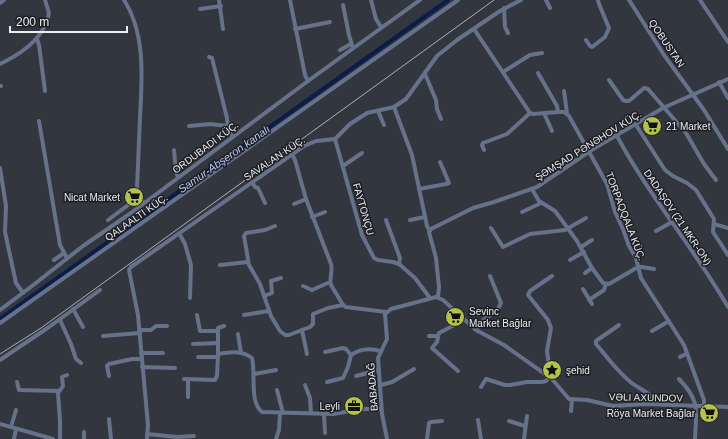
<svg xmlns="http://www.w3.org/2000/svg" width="728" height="439" font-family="Arial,sans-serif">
<rect width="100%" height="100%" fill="#32363f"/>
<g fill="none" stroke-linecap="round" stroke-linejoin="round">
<path stroke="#0b1b4a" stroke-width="4" d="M0 319 448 0"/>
<g stroke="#66718a" stroke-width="4">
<path d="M124 0C146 34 142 79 140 117 139 141 138 165 137 188L139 197 144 203"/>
<path d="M219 0 223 29"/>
<path d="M290 0 305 75 308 81"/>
<path d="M371 0 376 19 381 27"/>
<path d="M546 0 550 8"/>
<path d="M629 0 664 55 704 110 728 149"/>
<path d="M700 0 728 42"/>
<path d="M0 3 4 0"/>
<path d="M343 5 349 35 353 48"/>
<path d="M504 8 505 27 508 33"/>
<path d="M200 9 221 6"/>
<path d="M295 29 330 22"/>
<path d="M474 29 530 113 533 114 558 112H564L569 116 607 184 615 212 623 229 629 246 636 258 641 278 684 345 704 400V406"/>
<path d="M37 39 39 45 45 91"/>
<path d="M586 40 590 46 592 47 605 37 609 28 599 4 598 0"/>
<path d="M340 50 351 44"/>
<path d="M209 57 212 58 227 118 228 130 232 136"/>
<path d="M0 64C21 54 45 38 49 13L45 0"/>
<path d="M503 72 530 55 542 53"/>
<path d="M538 73 557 106 558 112"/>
<path d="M425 74 436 100 437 109 441 119"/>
<path d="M609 80 623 100 626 101H629L644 88 648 89 686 133 704 164 716 180"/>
<path d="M719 82 728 98"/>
<path d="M0 86H1"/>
<path d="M564 91 567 113"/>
<path d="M394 107 412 155 427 226 430 231"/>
<path d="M378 111 384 125"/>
<path d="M544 113 552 131"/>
<path d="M39 121 60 245 67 258"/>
<path d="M636 125 665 170 673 176 687 183 696 190 714 219 713 232 728 255"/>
<path d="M189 126 210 124 227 126"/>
<path d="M617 136C649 196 694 248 728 307"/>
<path d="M335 139 362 235 374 258 378 260 393 262 399 264 415 278 430 298"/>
<path d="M174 150 176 172 178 177"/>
<path d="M484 150 482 145 483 143 507 134 530 113"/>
<path d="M292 154 295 160 306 199 331 264C333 271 329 278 331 285L343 305 346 307 386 312"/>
<path d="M343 166 362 153"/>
<path d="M0 168 6 206 5 232 16 283 23 293"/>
<path d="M252 182 255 187 258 188 265 203"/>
<path d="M419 189 446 184 449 183 440 162"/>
<path d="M532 189 539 201 555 211 561 219 577 241 592 268 603 283 609 284 638 267H642L654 269"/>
<path d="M294 204 306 199"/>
<path d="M522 212 541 203"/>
<path d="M312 217 325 212"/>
<path d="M108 220 139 197"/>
<path d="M386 220 400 258 399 264"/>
<path d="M410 220 425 217"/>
<path d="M714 224 728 228"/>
<path d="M275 226 265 230 246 233 244 236 249 265 260 284 271 316 280 331 285 335H289L310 327 313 324V314L328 308 343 305"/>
<path d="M491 228 503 247 530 234 565 230 586 218"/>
<path d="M656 231 672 222"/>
<path d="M179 233 185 244 191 265 190 298"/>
<path d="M581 247 592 240"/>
<path d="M54 260 64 253"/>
<path d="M570 260 584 252"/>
<path d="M220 265 248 262"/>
<path d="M585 273 592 268"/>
<path d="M303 286 312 290 330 282"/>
<path d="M583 289 592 304"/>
<path d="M264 296 272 293 271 281 281 278"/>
<path d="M438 297 439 287 436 258 429 232 431 229 473 208 494 202 537 187 593 149 663 108 728 79"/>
<path d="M589 300 604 290 606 284"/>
<path d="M73 309 83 327"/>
<path d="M0 310 32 286 83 246 131 213 308 81 420 0"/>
<path d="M197 315 200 331H218"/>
<path d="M244 315 269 311"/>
<path d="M60 320 71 344 76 359 81 363"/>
<path d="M0 323 458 0"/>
<path d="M619 325 596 341V344C608 358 618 373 633 384 640 389 654 395 656 404"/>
<path d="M224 326 218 328V354C229 352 242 350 252 358 256 373 249 402 262 412L333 414 363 409H381"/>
<path d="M139 330H151L156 326H167"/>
<path d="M302 330 307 354"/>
<path d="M476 330C482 315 496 317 501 303L490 276"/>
<path d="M652 331 669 321"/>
<path d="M238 334 241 353"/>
<path d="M103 336 140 333"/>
<path d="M429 336H437"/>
<path d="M193 344 218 343"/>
<path d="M325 352 343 348 346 349 351 355"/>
<path d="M141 353H163"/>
<path d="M198 357H217"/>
<path d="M680 357 686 354"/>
<path d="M0 360 49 327 100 290"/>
<path d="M142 367 175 368"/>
<path d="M458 371 432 348 437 342 439 333 464 320"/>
<path d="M254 374 276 370"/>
<path d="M109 376 107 366 109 364 132 359H142"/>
<path d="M356 376 379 370"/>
<path d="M184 379 215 380 217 376 218 354"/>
<path d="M679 379C701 402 696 410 695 439"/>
<path d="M17 382 19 390 58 391"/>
<path d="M327 382 343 378 348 367 351 355C360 349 370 348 380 351"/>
<path d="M305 385 310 398 311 413"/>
<path d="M381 385 392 382 414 369"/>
<path d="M481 387 486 379 505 385H510L527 382H542L546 381 549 377 550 373 547 351 551 328 548 320 528 295 530 291 552 276"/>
<path d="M277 390 283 413"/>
<path d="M188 397V380"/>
<path d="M571 411 572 399"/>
<path d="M324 414 325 433"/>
<path d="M109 419 111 439"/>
<path d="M478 420 481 439"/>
<path d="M509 421 525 426"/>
<path d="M0 424 53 439"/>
<path d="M11 427 16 410"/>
<path d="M84 432V439"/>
<path d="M147 434 177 437 194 436"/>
<path d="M14 439 16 429"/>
<path d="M60 439V421L58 393 63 386 62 377 67 375"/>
<path d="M147 439 148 425 138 315 129 270 131 267 304 146 316 141 335 139 350 124 367 113 394 107 406 99 437 56 457 40 500 11 521 0"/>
<path d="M276 439 279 430 280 413"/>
<path d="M387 439 382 414 378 358 387 339 385 314 391 309 436 297 443 300 476 330 504 345 552 379 569 399 587 400 613 406 646 404 728 407"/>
<path d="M427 439 429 423 431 422 442 421"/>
<path d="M524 439 527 416"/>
</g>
<path stroke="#aeb0b7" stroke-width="1" d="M0 354 41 328 494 0"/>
</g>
<defs>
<symbol id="supermarket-disc" viewBox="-11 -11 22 22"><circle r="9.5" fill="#b3c24b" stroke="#1c1d21"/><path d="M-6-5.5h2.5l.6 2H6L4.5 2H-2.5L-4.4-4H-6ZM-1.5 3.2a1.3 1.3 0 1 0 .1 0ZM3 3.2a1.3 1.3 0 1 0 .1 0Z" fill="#111"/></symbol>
<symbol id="sight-disc" viewBox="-11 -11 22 22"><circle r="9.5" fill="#b3c24b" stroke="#1c1d21"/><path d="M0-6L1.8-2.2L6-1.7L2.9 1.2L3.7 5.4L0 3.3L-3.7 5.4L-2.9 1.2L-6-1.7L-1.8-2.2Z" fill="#111"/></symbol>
<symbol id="office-disc" viewBox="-11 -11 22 22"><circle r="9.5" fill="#b3c24b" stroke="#1c1d21"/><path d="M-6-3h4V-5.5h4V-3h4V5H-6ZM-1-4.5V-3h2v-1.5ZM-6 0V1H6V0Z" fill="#111"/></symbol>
</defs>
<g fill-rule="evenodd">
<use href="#supermarket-disc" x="641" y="115" width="22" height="22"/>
<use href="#supermarket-disc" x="123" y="186" width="22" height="22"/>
<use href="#supermarket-disc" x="444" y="306" width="22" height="22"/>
<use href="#sight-disc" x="541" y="359" width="22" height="22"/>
<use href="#office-disc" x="343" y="395" width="22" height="22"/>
<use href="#supermarket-disc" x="698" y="402" width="22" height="22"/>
</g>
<g text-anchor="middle" stroke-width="3" stroke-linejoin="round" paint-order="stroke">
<g font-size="10" fill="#eceef4" stroke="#1c1d21">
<text transform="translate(667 43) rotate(56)" y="4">QOBUSTAN</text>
<text transform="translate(588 145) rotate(-32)" y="4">ŞƏMŞAD PƏNƏHOV KÜÇ.</text>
<text transform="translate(205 147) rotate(-37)" y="4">ORDUBADI KÜÇ.</text>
<text transform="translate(274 158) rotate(-34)" y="4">SAVALAN KÜÇ.</text>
<text transform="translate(364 209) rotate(74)" y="4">FAYTONÇU</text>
<text transform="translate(626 216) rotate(69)" y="4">TORPAQQALA KÜÇ.</text>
<text transform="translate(136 217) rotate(-35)" y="4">QALAALTI KÜÇ.</text>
<text transform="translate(678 217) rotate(56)" y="4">DADAŞOV (21 MKR-ON)</text>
<text transform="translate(372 387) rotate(-94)" y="4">BABADAĞ</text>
<text transform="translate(646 397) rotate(1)" y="4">VƏLI AXUNDOV</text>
</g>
<g font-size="10" fill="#eceef4" stroke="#1c1d21" text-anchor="start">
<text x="666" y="130">21 Market</text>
<text x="120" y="201" text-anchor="end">Nicat Market</text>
<text x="469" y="315">Sevinc<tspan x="469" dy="12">Market Bağlar</tspan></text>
<text x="566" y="374">şehid</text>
<text x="340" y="410" text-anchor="end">Leyli</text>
<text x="695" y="417" text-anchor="end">Röya Market Bağlar</text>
</g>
<g font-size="11" font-style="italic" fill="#b7ccfd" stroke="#1c1d21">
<text transform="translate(224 159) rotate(-35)" y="4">Samur-Abşeron kanalı</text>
</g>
</g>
<path d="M10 26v6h117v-6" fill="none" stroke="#eceef4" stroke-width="2"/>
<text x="16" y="26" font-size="12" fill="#eceef4" stroke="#1c1d21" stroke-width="3" paint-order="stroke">200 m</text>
</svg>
